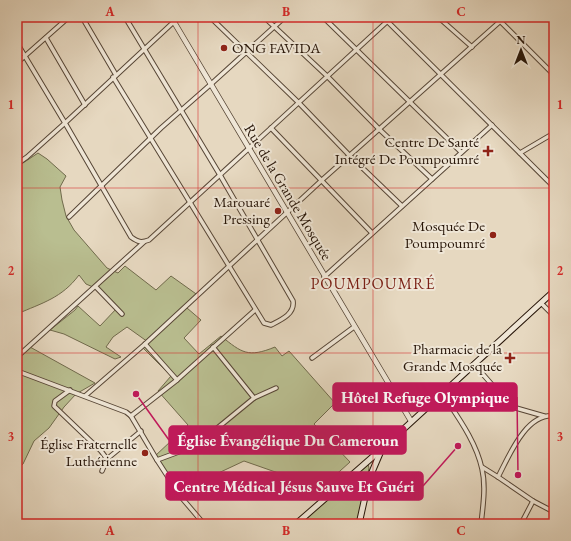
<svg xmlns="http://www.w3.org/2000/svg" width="571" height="541" font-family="'EB Garamond',serif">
<rect width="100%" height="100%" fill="#e6d8c0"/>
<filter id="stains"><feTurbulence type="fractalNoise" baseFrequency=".005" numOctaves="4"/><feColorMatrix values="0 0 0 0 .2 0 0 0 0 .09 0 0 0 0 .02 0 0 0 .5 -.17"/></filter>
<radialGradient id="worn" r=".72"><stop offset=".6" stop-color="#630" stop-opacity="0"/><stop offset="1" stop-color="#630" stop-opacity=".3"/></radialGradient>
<g fill="#b9be90" stroke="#706a4c">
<path d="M38 153 47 159 66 176 60 187 62 200 66 216 74 230 107 268 118 273 125 266 156 290 171 276 199 296 187 308 201 320 184 338 199 354 221 336C242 353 248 358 275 347L282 356 289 351 335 403 314 424 350 462 321 488 244 461 180 491 155 456 188 425 158 391 171 376 143 348 148 342 127 327 113 337 106 347 121 357 115 359 64 334 50 330 75 310 78 306 100 326 117 308 93 287 86 284 79 275C62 298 42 303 17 314V167Z"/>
<path d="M30 347 95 383 76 394 64 407 49 428 34 441 23 464 17 469V357Z"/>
<path d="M364 464H368L369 468 357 524H300Z"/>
</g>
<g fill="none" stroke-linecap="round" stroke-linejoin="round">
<defs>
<g id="minor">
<path d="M82 17 116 75"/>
<path d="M179 17 65 123 131 237C138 242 141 243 149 240L392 17"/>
<path d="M210 17 299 103 350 156 402 206"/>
<path d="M264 17 327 76 379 129 432 179"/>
<path d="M323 17 461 152"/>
<path d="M383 17 554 187"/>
<path d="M438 17 472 47"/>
<path d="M496 17 554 75"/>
<path d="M551 17 554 20"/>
<path d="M46 38 85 105"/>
<path d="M17 43 65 123 27 157 17 164"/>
<path d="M17 63 69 17"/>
<path d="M113 77 264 323 271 325C281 320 295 314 293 301L220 175 125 17"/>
<path d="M271 128 372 233"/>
<path d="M520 153 554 133"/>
<path d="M69 217 161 128 210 85 285 17"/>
<path d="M324 277 492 125"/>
<path d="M96 287 122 314"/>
<path d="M541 303 554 316"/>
<path d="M145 344 177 380"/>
<path d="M213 347 254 398"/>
<path d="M17 357 144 242"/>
<path d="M312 358 354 327"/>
<path d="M474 364 507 402 516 408 544 416"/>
<path d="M17 371 126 412 131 416 157 460 181 497 204 524"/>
<path d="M70 390 55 401 54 406 101 451 107 459"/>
<path d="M442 393C457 416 476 441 482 469 486 486 483 506 481 524"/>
<path d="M85 396 145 344 322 180 505 17"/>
<path d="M131 416 177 380 255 310"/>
<path d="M157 460 184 450 204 439 254 398 276 388"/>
<path d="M482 467 498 477 533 501 554 512"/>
<path d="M102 471 107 459 141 431"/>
<path d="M498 477C509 456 526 413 554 416"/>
<path d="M521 524 533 501"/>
</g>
<path id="tertiary" d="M171 17 411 421"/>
<g id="secondary">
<path d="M341 483C353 482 358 486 365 495"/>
<path d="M296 524 384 447 554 291"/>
<path d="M359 524 369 479 381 451"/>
</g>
</defs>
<use href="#minor" stroke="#574636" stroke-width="5.5"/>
<use href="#tertiary" stroke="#574636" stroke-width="6"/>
<use href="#secondary" stroke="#271508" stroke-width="7"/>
<use href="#minor" stroke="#efe6d6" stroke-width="3.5"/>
<use href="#tertiary" stroke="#efe6d6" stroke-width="4.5"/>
<use href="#secondary" stroke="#efe6d6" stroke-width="5"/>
</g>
<path fill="none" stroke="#d62828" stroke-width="1" stroke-opacity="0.55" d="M198 17V524M373 17V524M17 188H554M17 353H554"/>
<g fill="#8f2418" stroke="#efe6d6" stroke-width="1.5">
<circle cx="224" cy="48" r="4"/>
<path d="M486 145h4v4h4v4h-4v4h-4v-4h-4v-4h4z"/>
<circle cx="278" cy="211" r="4"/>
<circle cx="493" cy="235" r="4"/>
<path d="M508 352h4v4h4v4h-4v4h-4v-4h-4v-4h4z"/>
<circle cx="145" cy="453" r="4"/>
</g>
<g text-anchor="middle" stroke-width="4" stroke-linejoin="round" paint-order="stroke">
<g font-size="15" fill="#271508" stroke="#efe6d6" text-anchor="end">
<text x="232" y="53" text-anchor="start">ONG FAVIDA</text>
<text x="479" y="147">Centre De Santé<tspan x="479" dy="17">Intégré De Poumpoumré</tspan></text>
<text x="270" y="207">Marouaré<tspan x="270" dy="17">Pressing</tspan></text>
<text x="485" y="231">Mosquée De<tspan x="485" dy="17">Poumpoumré</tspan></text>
<text x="502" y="354">Pharmacie de la<tspan x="502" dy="17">Grande Mosquée</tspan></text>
<text x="137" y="449">Église Fraternelle<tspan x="137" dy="17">Luthérienne</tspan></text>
</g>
<g font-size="15" fill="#271508" stroke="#efe6d6">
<text transform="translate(288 192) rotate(59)" y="5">Rue de la Grande Mosquée</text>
</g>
<g font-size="16" letter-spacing="1" fill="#7a1f14" stroke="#efe6d6">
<text x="373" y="289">POUMPOUMRÉ</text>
</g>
</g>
<path fill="none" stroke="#c2185b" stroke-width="1.5" d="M518 475L517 397M136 394L169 440M458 446L423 486"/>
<g fill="#c2185b" stroke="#efe6d6" stroke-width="1.5">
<circle cx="518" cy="475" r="4"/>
<circle cx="136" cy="394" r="4"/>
<circle cx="458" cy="446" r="4"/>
</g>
<g fill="#c2185b" stroke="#c2185b" stroke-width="1.5">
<rect x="333" y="383" width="184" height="28" rx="4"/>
<rect x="169" y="426" width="237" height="28" rx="4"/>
<rect x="166" y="472" width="257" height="28" rx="4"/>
</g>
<g font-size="16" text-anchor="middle" font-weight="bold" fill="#fff">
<text x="425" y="403">Hôtel Refuge Olympique</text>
<text x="288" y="446">Église Évangélique Du Cameroun</text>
<text x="294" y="492">Centre Médical Jésus Sauve Et Guéri</text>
</g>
<rect width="571" height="541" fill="none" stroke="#e6d8c0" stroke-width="44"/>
<g transform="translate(521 50)" stroke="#efe6d6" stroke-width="3" paint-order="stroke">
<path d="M0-3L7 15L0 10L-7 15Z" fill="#271508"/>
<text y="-6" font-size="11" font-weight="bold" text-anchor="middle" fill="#271508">N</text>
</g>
<rect x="22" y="22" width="527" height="497" fill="none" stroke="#d62828" stroke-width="1.5"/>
<g font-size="13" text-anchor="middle" font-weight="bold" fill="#d62828">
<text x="110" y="16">A</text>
<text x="286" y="16">B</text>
<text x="461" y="16">C</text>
<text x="11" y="109">1</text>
<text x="560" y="109">1</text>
<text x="11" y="275">2</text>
<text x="560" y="275">2</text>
<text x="11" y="441">3</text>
<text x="560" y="441">3</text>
<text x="110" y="535">A</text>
<text x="286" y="535">B</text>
<text x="461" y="535">C</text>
</g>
<rect width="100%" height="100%" filter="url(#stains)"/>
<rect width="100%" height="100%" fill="url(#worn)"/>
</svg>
